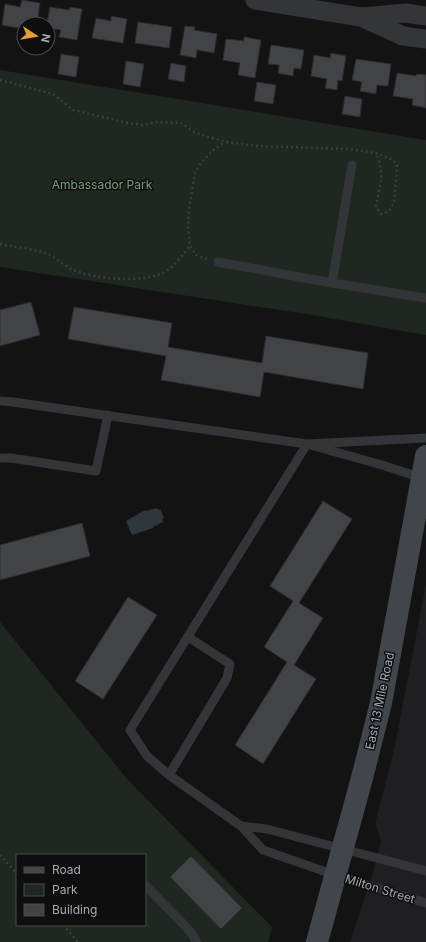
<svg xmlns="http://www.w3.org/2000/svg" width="426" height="942" font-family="Inter,sans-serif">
<rect width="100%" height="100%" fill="#131314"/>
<path fill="#1f1f21" d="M426 584V942H350L372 876 381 841 376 826V820L394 750Z"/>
<g fill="#1f2720" fill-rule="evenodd">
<path d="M0 70 426 140V335L312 315 0 267Z"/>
<path d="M0 622 128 780 272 927 268 942H0ZM17 855H145V925H17Z"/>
</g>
<path fill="#2d373c" d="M157 508 158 510 160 509 164 518 162 519 163 522 153 527V528L132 535 126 521 145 510 146 511Z"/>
<g fill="#424347" stroke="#2d2d30">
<path d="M22 0 40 3 37 24H24V29L2 25 5 4 20 7Z"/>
<path d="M50 7 69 10 70 7 82 9 77 40 59 37 61 30 48 28 47 24Z"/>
<path d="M111 16 127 19 123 43 92 38 96 18 111 21Z"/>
<path d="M138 22 172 27 169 48 135 43Z"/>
<path d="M185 26 195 27 194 30 217 34 214 53 197 50 196 58 180 55Z"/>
<path d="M244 37 261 40 255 78 238 75 240 63 223 60 226 39 244 41Z"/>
<path d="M271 45 304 50 301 69 294 68 293 76 278 73 279 65 268 64Z"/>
<path d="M331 53 346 56 342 81 338 80 337 90 325 88 327 79 311 76 314 55 330 58Z"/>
<path d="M61 54 79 57 76 77 58 74Z"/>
<path d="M356 59 391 64 388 86 377 85 376 94 360 91 362 82 352 80Z"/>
<path d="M126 61 144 64 140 87 123 84Z"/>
<path d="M171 63 186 66 184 82 168 79Z"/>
<path d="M397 73 416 76 417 74 426 75V108L412 105 413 99 393 96Z"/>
<path d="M257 82 276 85 273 104 254 101Z"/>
<path d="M345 96 362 99 360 117 342 114Z"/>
<path d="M31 302 40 335 0 346V310Z"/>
<path d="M74 307 172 323 168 347 262 363 266 336 368 353 363 389 264 372 260 397 161 380 166 356 68 339Z"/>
<path d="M323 501 352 519 299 603 323 618 294 665 316 679 263 764 235 745 287 662 264 647 293 601 270 586Z"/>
<path d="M82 523 90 556 0 580V545Z"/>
<path d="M128 597 157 615 103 699 75 681Z"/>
<path d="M191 856 242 908 221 929 170 877Z"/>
</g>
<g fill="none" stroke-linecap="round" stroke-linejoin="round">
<g stroke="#3a3c40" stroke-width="2.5" stroke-dasharray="2 3" stroke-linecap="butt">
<path d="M0 80 53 94 73 110 128 123 143 125 157 122 181 123 194 132 206 136 226 142 256 146 348 149 376 153 393 160 397 165 394 203 389 211 381 214 376 207C379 184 386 176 376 153"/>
<path d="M0 244C13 247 36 249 48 254 56 258 63 265 71 269 94 279 138 283 161 274 173 269 182 255 190 246"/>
<path d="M207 259 196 255 190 246 188 226 189 209 195 173 201 163 212 151 225 142"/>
<path d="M0 855 17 874"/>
<path d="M63 925 78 942"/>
</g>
<g stroke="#343539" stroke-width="9">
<path d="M218 262 332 283 426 298"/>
<path d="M332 283 352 165"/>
<path d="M0 401 13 402 307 444 130 730 147 756 169 775 241 826 263 850 335 875 426 903"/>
<path d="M0 458H11L96 471 108 415"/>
<path d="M422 478 382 465 307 444 426 438"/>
<path d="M169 775 227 678 230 664 188 637"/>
<path d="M241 826 267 829 426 871"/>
<path d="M145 885 190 931 197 942"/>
</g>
<g stroke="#343539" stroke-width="19">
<path d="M255 0 361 17 403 36 426 39"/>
<path d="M363 17 406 13 426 16"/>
</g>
<path stroke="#424549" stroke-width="22" d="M317 942 362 778 381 703 426 456"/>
</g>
<g text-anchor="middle" stroke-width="3" stroke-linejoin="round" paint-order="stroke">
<g font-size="12" fill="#7e9e7d" stroke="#0e0e0f">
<text x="102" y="189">Ambassador Park</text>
</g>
<g font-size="12" fill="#a5abb4" stroke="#0e0e0f">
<text transform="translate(380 701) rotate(-78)" y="4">East 13 Mile Road</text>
<text transform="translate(380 889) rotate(17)" y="4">Milton Street</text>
</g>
</g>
<rect x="16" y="854" width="130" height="72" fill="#0e0e0f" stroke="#4a4d51"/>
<rect x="24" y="867" width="20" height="6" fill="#424549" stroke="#4a4d51"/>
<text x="52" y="874" font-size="12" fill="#a5abb4">Road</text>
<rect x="24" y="884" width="20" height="12" fill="#1f2720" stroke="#4a4d51"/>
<text x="52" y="894" font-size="12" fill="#a5abb4">Park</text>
<rect x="24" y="904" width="20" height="12" fill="#424347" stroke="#4a4d51"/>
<text x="52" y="914" font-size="12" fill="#a5abb4">Building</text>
<g transform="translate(36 36) rotate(102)"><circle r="19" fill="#0e0e0f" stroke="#4a4d51"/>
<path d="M0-3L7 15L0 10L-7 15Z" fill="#e89c37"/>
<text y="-6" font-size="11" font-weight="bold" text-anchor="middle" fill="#a5abb4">N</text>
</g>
</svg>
